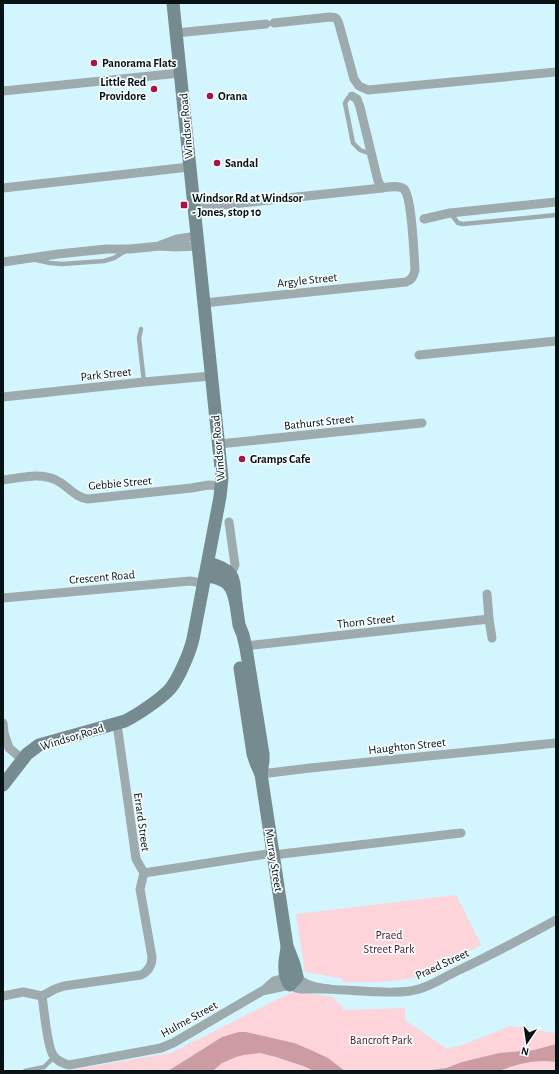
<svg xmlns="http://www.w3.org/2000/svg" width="559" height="1074" font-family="'Alegreya Sans',sans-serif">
<rect width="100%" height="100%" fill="#d3f5fd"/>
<g fill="#fdd4da">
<path d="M456 895 481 945C457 957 434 973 408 979 387 983 364 982 343 982L341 978 305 972 296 914Z"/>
<path d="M296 992 332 997 342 1006 343 1010 405 1008V1020L447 1049 465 1044 510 1026 554 1033 556 1032V1044L534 1050 499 1053 437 1069 422 1071H345L328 1058 311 1050 294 1043 246 1032H239L222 1037 168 1071H64L171 1053 286 995Z"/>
<path d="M260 1053C278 1057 297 1063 314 1071H213C216 1069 219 1065 222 1063 233 1056 247 1054 260 1053Z"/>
<path d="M545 1060 556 1062V1071H499C514 1065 529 1061 545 1060Z"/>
</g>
<g fill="#cd9ba2">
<path d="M239 1032H246L294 1043 311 1050 328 1058 345 1071H314L303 1066 276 1057 260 1053 244 1055 236 1057 222 1063 213 1071H168L222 1037Z"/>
<path d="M556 1044V1062C536 1059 518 1064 499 1071H422L446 1068 462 1062 499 1053 534 1050Z"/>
</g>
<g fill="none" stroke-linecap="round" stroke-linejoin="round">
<g stroke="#9dabaf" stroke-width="4.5">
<path d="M352 96 348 98 345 103 353 143 360 150 371 154"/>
<path d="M451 214 458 223 463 224 556 215"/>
<path d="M36 260 50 263 62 264 104 261 114 258 127 250"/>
<path d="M141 329 139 338 144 382"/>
<path d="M25 1071 44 1067 54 1057"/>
</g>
<g stroke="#9dabaf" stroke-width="9">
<path d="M274 23 330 17C336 17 337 18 339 24L354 79 359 86 368 90 556 72"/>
<path d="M176 33 266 24"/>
<path d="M3 91 180 73"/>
<path d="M3 188 189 167"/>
<path d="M194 208 382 188"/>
<path d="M424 219 450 213 556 202"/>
<path d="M161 245 177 239 197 236"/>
<path d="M3 262 58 254 107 249H130L160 246 176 247 198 246"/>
<path d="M204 303 406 282C412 280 414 276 415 270 414 256 412 197 404 189 398 185 389 187 382 188L378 181 360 107 357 99 352 96"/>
<path d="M419 355 556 341"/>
<path d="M3 397 144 382 211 376"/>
<path d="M219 444 422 423"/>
<path d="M3 480C20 478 40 472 56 480 67 485 75 498 88 499L191 488 209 485 222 486"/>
<path d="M229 522 235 565 231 574"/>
<path d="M487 594 489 619 492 638"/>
<path d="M3 598 190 581 203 583"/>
<path d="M245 646 489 619"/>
<path d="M3 723 4 733 9 748 22 759"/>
<path d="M261 774 310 768 556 743"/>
<path d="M273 855 461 833"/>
<path d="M144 873 273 853"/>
<path d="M297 977C306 988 332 990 346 990 367 991 389 994 410 991 426 989 441 979 455 972 489 956 523 938 556 920"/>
<path d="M265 989 274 981 287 978"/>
<path d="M3 996 23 992 42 996 55 989 64 986 141 975C149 971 152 965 152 957L140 889 144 873 136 859 117 724"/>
<path d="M42 996C44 1008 47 1046 53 1055 57 1061 62 1063 69 1065L161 1048 173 1043 262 991 290 985 296 988 302 989H329"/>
</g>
<g stroke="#768b90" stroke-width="13">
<path d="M205 575C226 579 232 583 236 604 233 578 237 570 208 563"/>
<path d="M236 604 239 625 243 635 246 648 263 754V761L261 774 287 946 294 964 297 977"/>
<path d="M240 668 253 754 256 763 261 774"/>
<path d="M3 785 27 754 39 745 125 721C137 715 161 699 170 689 179 678 190 652 193 639L220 497 222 478 173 3"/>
<path d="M287 948C285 959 282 975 290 985L297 977"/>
</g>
</g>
<g fill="#a81449" stroke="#f6fcfe" stroke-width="1.5">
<circle cx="94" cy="63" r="4"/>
<circle cx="154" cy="89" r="4"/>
<circle cx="210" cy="96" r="4"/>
<circle cx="217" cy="163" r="4"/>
<rect x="180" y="201" width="8" height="8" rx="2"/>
<circle cx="242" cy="459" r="4"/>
</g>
<g text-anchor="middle" stroke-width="3.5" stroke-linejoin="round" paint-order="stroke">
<g font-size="12" font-weight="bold" fill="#061214" stroke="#f6fcfe" text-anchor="start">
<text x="102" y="67">Panorama Flats</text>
<text x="146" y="86" text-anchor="end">Little Red<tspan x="146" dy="14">Providore</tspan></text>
<text x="218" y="100">Orana</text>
<text x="225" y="167">Sandal</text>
<text x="192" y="202">Windsor Rd at Windsor<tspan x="192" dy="14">- Jones, stop 10</tspan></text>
<text x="250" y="463">Gramps Cafe</text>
</g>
<g font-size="12" fill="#061214" stroke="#f6fcfe">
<text transform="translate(186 126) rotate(-95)" y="4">Windsor Road</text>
<text transform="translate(307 280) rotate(-6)" y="4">Argyle Street</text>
<text transform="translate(106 374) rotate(-6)" y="4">Park Street</text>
<text transform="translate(319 422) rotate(-6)" y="4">Bathurst Street</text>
<text transform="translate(218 448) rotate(-95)" y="4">Windsor Road</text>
<text transform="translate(120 483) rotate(-5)" y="4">Gebbie Street</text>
<text transform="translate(102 577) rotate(-5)" y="4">Crescent Road</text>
<text transform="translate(366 621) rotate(-6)" y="4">Thorn Street</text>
<text transform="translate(72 737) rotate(-17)" y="4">Windsor Road</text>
<text transform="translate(407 746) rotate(-6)" y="4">Haughton Street</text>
<text transform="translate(142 822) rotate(82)" y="4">Errard Street</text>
<text transform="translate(274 860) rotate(81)" y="4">Murray Street</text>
<text transform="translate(442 964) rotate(-25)" y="4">Praed Street</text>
<text transform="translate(189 1019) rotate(-29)" y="4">Hulme Street</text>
</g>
<g font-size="12" fill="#551828" stroke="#f6fcfe">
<text x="389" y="939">Praed<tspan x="389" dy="14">Street Park</tspan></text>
<text x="381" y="1044">Bancroft Park</text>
</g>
</g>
<rect width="559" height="1074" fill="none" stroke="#061214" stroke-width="8"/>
<g transform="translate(527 1042) rotate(193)" stroke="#f6fcfe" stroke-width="3" paint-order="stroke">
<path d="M0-3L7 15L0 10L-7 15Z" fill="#061214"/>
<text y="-6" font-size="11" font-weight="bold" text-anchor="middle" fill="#061214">N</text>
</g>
</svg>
